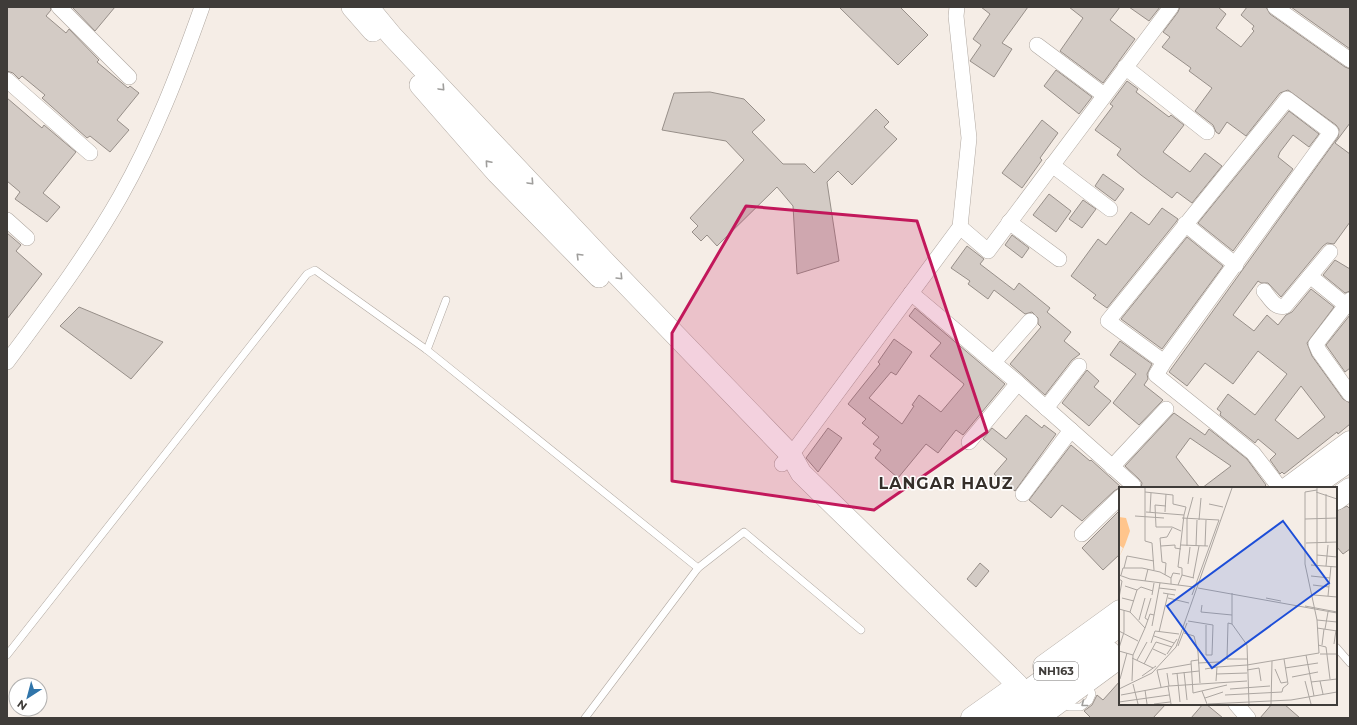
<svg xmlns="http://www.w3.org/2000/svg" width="1357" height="725" font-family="Montserrat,sans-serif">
<rect width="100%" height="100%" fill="#f5ede6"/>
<g fill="#d3cbc5" stroke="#978f89" fill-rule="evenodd">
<path d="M7 7H50L51 10 46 16 66 33 69 29 99 60 97 62 128 88 130 86 139 93 117 120 129 130 110 152 90 136 87 138 42 98 45 95 22 76 19 79 13 73 7 71Z"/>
<path d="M72 7H115L95 31Z"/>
<path d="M839 7H900L928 35 898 65Z"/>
<path d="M981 7H1028L1002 43 1012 49 994 77 970 61 981 45 973 39 990 14Z"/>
<path d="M1069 7H1120L1110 20 1135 39 1103 83 1060 51 1083 18Z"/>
<path d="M1129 7H1160L1149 21Z"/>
<path d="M1180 7H1218L1226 14 1216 28 1241 47 1254 31 1252 29 1254 26 1241 15 1247 7H1266L1270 14 1345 67 1350 69V123L1335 143 1350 154V222L1334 244 1327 243 1323 246 1281 297 1268 283H1261L1258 281 1233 315 1254 331 1267 315 1278 325 1286 315 1292 312 1311 289 1334 307 1307 343 1312 356 1343 399 1350 403V424L1338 434 1337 432 1284 474 1282 472 1280 474 1270 460 1276 454 1258 439 1255 443 1220 415 1221 412 1217 409 1228 394 1255 415 1287 374 1258 351 1233 384 1205 363 1187 386 1169 372 1338 137 1339 129 1336 125 1288 90 1280 93 1246 136 1227 122 1219 134 1216 132 1213 125 1195 111 1212 88 1189 71 1191 68 1162 47 1170 37 1163 32 1178 12ZM1301 386 1325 417 1298 439 1275 420Z"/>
<path d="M1291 7H1350V49Z"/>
<path d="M1056 70 1092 97 1079 114 1044 86Z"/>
<path d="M1127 81 1138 89 1136 92 1169 117 1171 115 1184 125 1163 152 1190 172 1205 153 1222 166 1192 203 1177 192 1172 198 1141 175 1117 155 1121 149 1095 130 1113 106 1110 104Z"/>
<path d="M710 92 744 99 765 120 752 132 783 164H805L814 173 876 109 889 122 884 127 897 139 852 185 838 171 827 182 839 261 797 274 793 206 777 187 717 246 707 235 701 241 692 232 698 226 690 218 744 160 726 141 662 130 674 93Z"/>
<path d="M7 98 42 128 44 125 76 152 43 193 60 207 47 222 15 199 20 192 7 181Z"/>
<path d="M1289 111 1319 134 1309 147 1293 135 1280 152 1278 157 1293 169 1233 251 1198 223Z"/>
<path d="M1042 120 1058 133 1040 158 1042 160 1022 188 1002 173Z"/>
<path d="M1103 174 1124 189 1115 201 1095 186Z"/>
<path d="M1049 194 1071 211 1056 232 1033 215Z"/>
<path d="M1083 200 1096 209 1082 228 1069 219Z"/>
<path d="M1162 208 1178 219 1176 222 1107 308 1093 298 1096 295 1071 276 1098 239 1106 245 1131 212 1149 225Z"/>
<path d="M7 233 21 245 16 251 42 274 7 319Z"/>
<path d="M1012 235 1029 248 1022 258 1005 245Z"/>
<path d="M1187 237 1223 266 1162 349 1121 319Z"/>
<path d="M967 246 984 259 980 264 1014 290 1019 283 1050 308 1047 312 1071 332 1064 341 1080 354 1072 360 1045 395 1010 364 1041 327 1038 324V318L1032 312 1025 314 994 290 988 299 968 284 970 281 951 268Z"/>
<path d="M1335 260 1350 269V291L1345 293 1323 275Z"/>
<path d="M79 307 163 342 131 379 60 326Z"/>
<path d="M915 308 1005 384 963 435 956 430 938 453 926 444 898 478 875 458 881 450 873 444 879 437 862 423 866 419 848 404 880 364 878 362 894 339 912 352 896 375 891 372 869 398 902 424 914 406 912 405 919 395 941 412 963 386 964 384 930 356 941 343 909 316Z"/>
<path d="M1350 315V368L1345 372 1326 345Z"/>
<path d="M1120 341 1152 364 1147 374 1148 379 1144 385 1163 400 1139 425 1113 403 1136 374 1110 355Z"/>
<path d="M1087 370 1099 381 1094 387 1111 401 1089 426 1062 403Z"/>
<path d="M1174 413 1205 435 1209 429 1247 459 1266 485 1263 488H1202L1231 466 1190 438 1176 457 1200 488H1141L1142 483 1139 479 1125 466Z"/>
<path d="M1026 415 1042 428 1044 425 1056 434 1015 491 994 474 1007 459 983 439 992 428 1006 439Z"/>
<path d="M828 428 842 438 818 472 806 458Z"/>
<path d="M1071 445 1090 461 1091 460 1121 487 1114 491 1082 521 1062 505 1051 518 1029 500Z"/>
<path d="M1347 506 1350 509V549L1343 554 1336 546V511Z"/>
<path d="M1120 510V554L1103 570 1082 548Z"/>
<path d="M980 563 989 571 976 587 967 579Z"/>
<path d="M1120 681V704H1166L1153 718H1091L1084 711 1092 705 1097 695 1103 700Z"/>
<path d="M1203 704H1206L1223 718H1191Z"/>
<path d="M1272 704H1284L1300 718H1260Z"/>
</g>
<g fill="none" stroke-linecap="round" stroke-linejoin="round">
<defs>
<g id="lane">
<path d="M427 350 446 300"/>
<path d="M1336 647 1350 663"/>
<path d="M7 655 307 274 315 270 427 350 698 568"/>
<path d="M1063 702 1069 707H1081L1089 701 1092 694 1088 683"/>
<path d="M585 718 698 568 744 532 861 630"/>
</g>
<g id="street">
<path d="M59 7 129 77"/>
<path d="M1275 7 1350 60"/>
<path d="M1037 45 1104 95"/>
<path d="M1125 67 1207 132"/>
<path d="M7 80 90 153"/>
<path d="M1052 165 1110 209"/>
<path d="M7 220 27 238"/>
<path d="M1009 222 1059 259"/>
<path d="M1185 224 1236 265"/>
<path d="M960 227 988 251 1171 7"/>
<path d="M1310 276 1347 306"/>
<path d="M1264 291C1270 298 1275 309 1285 306L1330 252"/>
<path d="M911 293 1018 383 1133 485 1130 488"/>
<path d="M1350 300 1316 344 1319 351 1350 394"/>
<path d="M7 362C47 308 87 255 120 197 154 137 179 72 202 7"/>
<path d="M994 362 1030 321"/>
<path d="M1164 362 1331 132 1287 99 1108 321 1164 362 1156 375 1253 453 1280 488"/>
<path d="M1046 408 1079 366"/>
<path d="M969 442 1018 383"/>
<path d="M782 464 791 455 960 227 969 138 956 16 957 7"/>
<path d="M1112 467 1166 409"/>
<path d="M1023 494 1071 430"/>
<path d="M1082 534 1120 497"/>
<path d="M1236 704 1248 718"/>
</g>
<g id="secondary">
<path d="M352 7 373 31"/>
<path d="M368 7 392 36 604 261 791 455 801 473 1018 685"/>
<path d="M420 85 497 173 599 277"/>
</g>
<g id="primary">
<path d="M1288 488 1350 442"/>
<path d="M1336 499 1350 489"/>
<path d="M1044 666 1120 611"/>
<path d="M972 718 1010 691"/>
<path d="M1037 718 1120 657"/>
</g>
<g id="highway">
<path d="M1310 488 1350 460"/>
<path d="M991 718 1120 625"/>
<path d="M1017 718 1109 652"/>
</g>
</defs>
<use href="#lane" stroke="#b0a8a1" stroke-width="8"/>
<use href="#street" stroke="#b0a8a1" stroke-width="16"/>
<use href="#secondary" stroke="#b0a8a1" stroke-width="22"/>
<use href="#primary" stroke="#b0a8a1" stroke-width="23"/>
<use href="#highway" stroke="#b0a8a1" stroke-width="23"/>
<use href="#lane" stroke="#fff" stroke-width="7"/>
<use href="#street" stroke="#fff" stroke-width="15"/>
<use href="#secondary" stroke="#fff" stroke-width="21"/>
<use href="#primary" stroke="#fff" stroke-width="22"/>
<use href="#highway" stroke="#fff" stroke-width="22"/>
</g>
<defs><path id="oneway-chevron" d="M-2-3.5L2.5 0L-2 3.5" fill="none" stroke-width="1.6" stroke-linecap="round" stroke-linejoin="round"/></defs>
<g stroke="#9f9e9c">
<use href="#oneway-chevron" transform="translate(442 88) rotate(47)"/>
<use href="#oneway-chevron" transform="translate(488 163) rotate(-131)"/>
<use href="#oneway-chevron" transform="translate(531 182) rotate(47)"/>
<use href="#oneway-chevron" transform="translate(579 256) rotate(-135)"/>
<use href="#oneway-chevron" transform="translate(620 277) rotate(46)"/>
<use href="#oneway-chevron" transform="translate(1084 704) rotate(142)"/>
</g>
<path fill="#c2185b" fill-opacity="0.2" stroke="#c2185b" stroke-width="3" stroke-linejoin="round" d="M746 206 917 221 987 432 874 510 672 481V333Z"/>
<g text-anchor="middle" stroke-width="3" stroke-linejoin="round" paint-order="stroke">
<rect fill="#fff" stroke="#797674" stroke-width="1" x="1034" y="662" width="44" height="18" rx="3"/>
<g font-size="11" font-weight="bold" fill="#3f3c39">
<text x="1056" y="675">NH163</text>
</g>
<g font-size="16" font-weight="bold" letter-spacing="1" fill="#352f2a" stroke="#fff">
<text x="946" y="489">LANGAR HAUZ</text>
</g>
</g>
<g transform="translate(1119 487)">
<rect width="218" height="218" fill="#f5ede6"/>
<path d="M0 30 7 31 11 44 6 58 0 70 4 61 0 58Z" fill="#ffc58c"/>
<path fill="none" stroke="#aca6a1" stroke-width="1" d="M26 1V54L33 56 35 83M26 5 54 8V17L67 20 65 28 27 25M197 5 218 12M207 7V56M90 17 104 20M47 19 36 18 37 40H53L62 44M31 25 32 6M46 25 47 7M16 29 45 31M63 31 100 33M186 32 218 31M80 33 82 11M218 55V32M187 56 218 55M62 58 89 59M42 59 56 58V61L62 62M68 59V32L74 10M77 59 78 33M86 59 87 33M198 68 218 70M69 77 71 60M192 78 218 80M198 78V1M207 79 209 58M5 81 8 69 35 74M0 88 11 92 75 100M2 88 4 81H23L41 85 52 91V97M46 88 47 76 43 75 41 51 48 50 53 41M63 88V81L59 80 65 28M192 89 211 91M52 91 54 86 61 87M74 91 80 59M0 92 3 94 0 111M26 94 29 82M59 98 63 88 75 91M194 98 210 100M6 99 18 103M40 101 57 103M79 101 218 126M44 106 56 108M113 106V137L128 158 130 217M33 108 35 96M73 108 100 33M195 108 218 110M209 109 212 79M3 111 15 114M49 111 70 116M147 111 162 114M83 118 82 125 113 128M186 119 218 125M0 122 11 125 26 141 14 168 13 194M11 125 18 103 22 100 34 104M20 133 26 111M29 133 26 131 32 111M198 133 218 135M69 134 94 138 93 168H87V138M113 137 109 136 108 172H128M33 139 41 96M26 141 31 127 35 128M198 141 218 144M206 142 209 125M0 144 19 154M40 145 49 107M65 146 75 149 79 165 81 196M35 149 55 156M32 156 36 144 60 147M215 157 217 143M199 158 207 160 211 192M203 158 205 142M59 159 68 136M0 161 5 145V123M34 162 47 168M0 164 14 168M48 167 58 152M201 167H218M187 168 195 209M13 171 34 181M18 173 28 155M79 173 72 174 74 206 108 198M79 176 100 175M25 177 37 155 53 160M166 181 199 176M86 182 98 180M156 182 162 196 168 195M128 183 140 181 142 194M65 185 68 213M48 186 50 199M58 186 61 215M53 187 80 184M97 187 128 186M23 189 37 179M173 190 199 185M1 192 8 166M97 194 98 180 128 178 200 166 198 133 186 77V5L198 3M186 194 192 217M201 194 204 207M192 195 218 192M14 197 19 217M49 199 52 217M42 200 38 183 72 177M0 202 33 186 57 160 113 1M111 202 151 199M26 203 28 217M83 204 88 217M2 208 50 199 128 194M106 208 163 205 164 201 169 197 165 172M86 211 104 205M0 215 50 208M35 217 51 215M89 217 172 213 218 205M152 217 153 174"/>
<path fill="#1d4ed8" fill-opacity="0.15" stroke="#1d4ed8" stroke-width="2" d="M164 34 210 96 93 181 48 119Z"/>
<rect width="218" height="218" fill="none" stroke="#3f3c39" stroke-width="2"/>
</g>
<rect width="1357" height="725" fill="none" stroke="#3f3c39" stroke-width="16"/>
<g transform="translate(28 697) rotate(216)"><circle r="19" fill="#ffffff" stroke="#b2b1b0"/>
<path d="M0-3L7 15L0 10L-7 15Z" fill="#3075aa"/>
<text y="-6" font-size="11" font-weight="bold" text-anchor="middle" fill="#3f3c39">N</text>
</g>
</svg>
